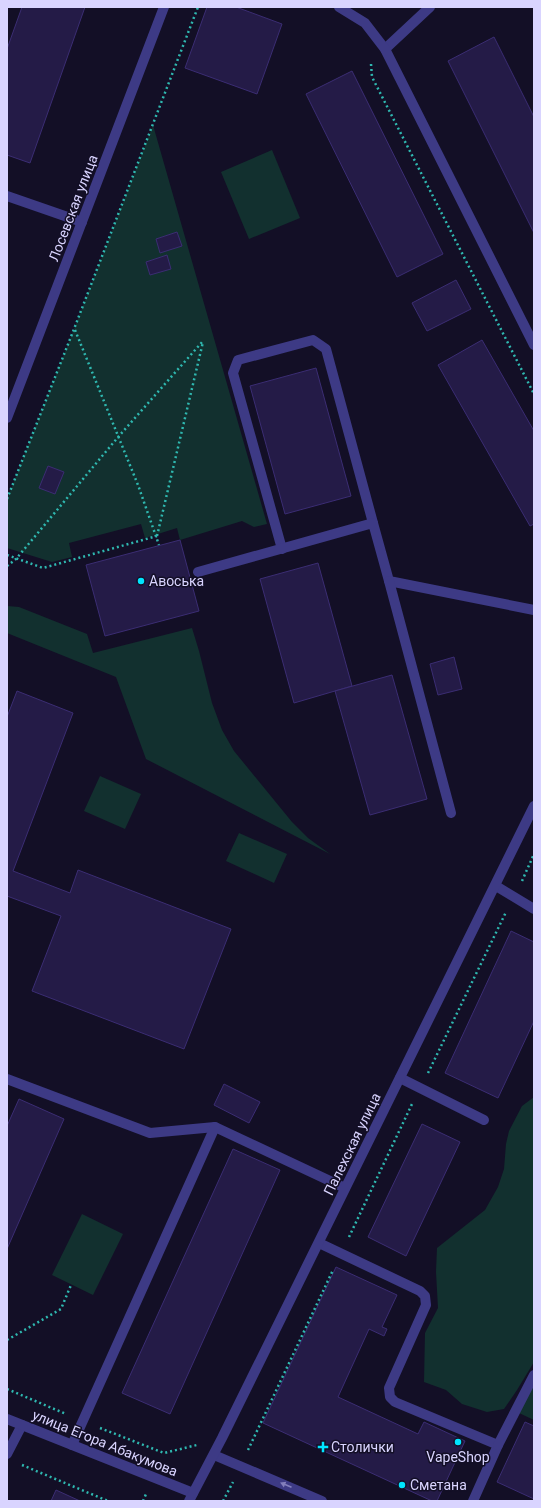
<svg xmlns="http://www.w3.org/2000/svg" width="541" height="1508" font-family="Roboto,sans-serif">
<rect width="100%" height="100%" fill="#130f26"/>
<g fill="#12302f">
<path d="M153 125 267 524 254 527 242 521 180 540 177 528 145 538 141 524 69 543 72 557 52 562 7 548V499L74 329Z"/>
<path d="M272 150 300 218 249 239 221 172Z"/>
<path d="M7 606 19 607 87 634 93 653 192 628 199 651 212 703 222 730 234 751 292 822 308 838 330 854 146 759 116 677 7 633Z"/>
<path d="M100 776 141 794 125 829 84 811Z"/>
<path d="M239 833 287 854 274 883 226 861Z"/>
<path d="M534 1097V1362L517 1390 504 1409 487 1412 462 1404 446 1390 424 1382 425 1333 438 1308 436 1272 437 1248 485 1210 498 1187 504 1169 506 1144 509 1131 522 1106Z"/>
<path d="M82 1214 123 1234 93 1295 52 1275Z"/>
<path d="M534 1381V1420L519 1413Z"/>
</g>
<g fill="#241b47" stroke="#3b2d73">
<path d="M22 7H85L30 163 7 155V49Z"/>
<path d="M207 7H236L282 24 257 94 185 68Z"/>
<path d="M494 37 534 117V233L448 61Z"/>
<path d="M352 71 443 254 397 277 306 94Z"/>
<path d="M177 232 182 246 160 253 156 239Z"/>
<path d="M167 255 171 269 150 275 146 262Z"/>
<path d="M456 280 471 309 427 331 412 303Z"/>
<path d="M482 340 534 431V524L530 526 438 365Z"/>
<path d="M316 368 351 496 285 514 250 386Z"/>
<path d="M48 466 64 472 55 494 39 488Z"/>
<path d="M180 540 199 611 105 636 86 565Z"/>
<path d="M318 563 352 686 294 703 260 579Z"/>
<path d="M454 657 462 689 438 695 430 664Z"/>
<path d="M392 675 427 799 370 815 335 691Z"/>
<path d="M17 691 73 713 13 871 70 893 78 870 231 929 184 1049 32 991 61 916 7 896V717Z"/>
<path d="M511 931 534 942V1021L498 1098 445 1073Z"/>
<path d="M224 1084 260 1102 249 1123 214 1105Z"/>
<path d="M19 1099 64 1119 7 1249V1126Z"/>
<path d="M422 1124 460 1142 406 1256 368 1237Z"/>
<path d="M233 1149 280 1170 170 1414 122 1393Z"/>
<path d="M336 1267 397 1295 382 1327 387 1329 384 1336 369 1329 338 1397 418 1434 424 1422 465 1441 437 1501H432L263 1423Z"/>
<path d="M525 1422 534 1426V1499L497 1482Z"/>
<path d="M56 1490 80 1501H51Z"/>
</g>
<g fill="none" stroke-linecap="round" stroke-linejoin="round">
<g stroke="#2fb8b0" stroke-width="2.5" stroke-dasharray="2 3" stroke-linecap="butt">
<path d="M371 64 372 77 534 394"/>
<path d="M75 330 138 485 159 545"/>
<path d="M7 499 74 329 198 7"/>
<path d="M157 536 203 342"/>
<path d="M7 555 43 568 157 536"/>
<path d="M7 566 16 559 119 436 203 341"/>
<path d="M522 881 534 854"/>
<path d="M428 1073 506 912"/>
<path d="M349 1237 412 1104"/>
<path d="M7 1340 61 1309 71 1285"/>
<path d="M7 1389 66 1414"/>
<path d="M100 1428 164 1453 197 1445"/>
<path d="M248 1450 333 1270"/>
<path d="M22 1465 108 1501"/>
<path d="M143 1501 146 1494"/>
<path d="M223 1501 233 1482"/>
</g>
<g stroke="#3d3a85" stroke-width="10">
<path d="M385 49 430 7"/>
<path d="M282 549 233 373 238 360 313 340 326 349 373 523"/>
<path d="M198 572 373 523 389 581 534 610"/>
<path d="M389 581 451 813"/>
<path d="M496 886 534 909"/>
<path d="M400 1078 484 1120"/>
<path d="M7 1079 150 1133 215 1127 345 1188"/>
<path d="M319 1243 420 1291 425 1296 426 1305 389 1388 390 1397 395 1402 498 1445 473 1501"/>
<path d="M72 1445 215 1127"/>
<path d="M498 1445 534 1375"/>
<path d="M7 1454 22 1425"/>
</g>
<g stroke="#3d3a85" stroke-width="10">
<path d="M339 7 365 23 385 49 534 345"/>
<path d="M7 196 82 222"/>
<path d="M7 418 164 7"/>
<path d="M7 1419 193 1493"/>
<path d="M214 1455 322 1501"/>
<path d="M189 1501 222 1438 534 806"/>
</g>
</g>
<defs><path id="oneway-solid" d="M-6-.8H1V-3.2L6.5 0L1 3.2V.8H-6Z"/></defs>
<use fill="#837fbc" href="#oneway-solid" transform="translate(286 1485) rotate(-157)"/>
<g fill="#00e5ff" stroke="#130f26" stroke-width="1.5">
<circle cx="141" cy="581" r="4"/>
<circle cx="458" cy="1442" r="4"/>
<path d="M321 1441h4v4h4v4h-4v4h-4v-4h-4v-4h4z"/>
<circle cx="402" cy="1485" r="4"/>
</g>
<g text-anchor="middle" stroke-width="3" stroke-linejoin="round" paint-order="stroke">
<g font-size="14" fill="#d9d4ff" stroke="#130f26">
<text transform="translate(73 208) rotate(-69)" y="5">Лосевская улица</text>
<text transform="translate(352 1144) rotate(-64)" y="5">Палехская улица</text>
<text transform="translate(105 1443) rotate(22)" y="5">улица Егора Абакумова</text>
</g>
<g font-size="14" fill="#d9d4ff" stroke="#130f26" text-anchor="start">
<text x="149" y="586">Авоська</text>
<text x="331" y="1452">Столички</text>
<text x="458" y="1462" text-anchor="middle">VapeShop</text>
<text x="410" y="1490">Сметана</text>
</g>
</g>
<rect width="541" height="1508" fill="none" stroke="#d9d4ff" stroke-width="16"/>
</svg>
